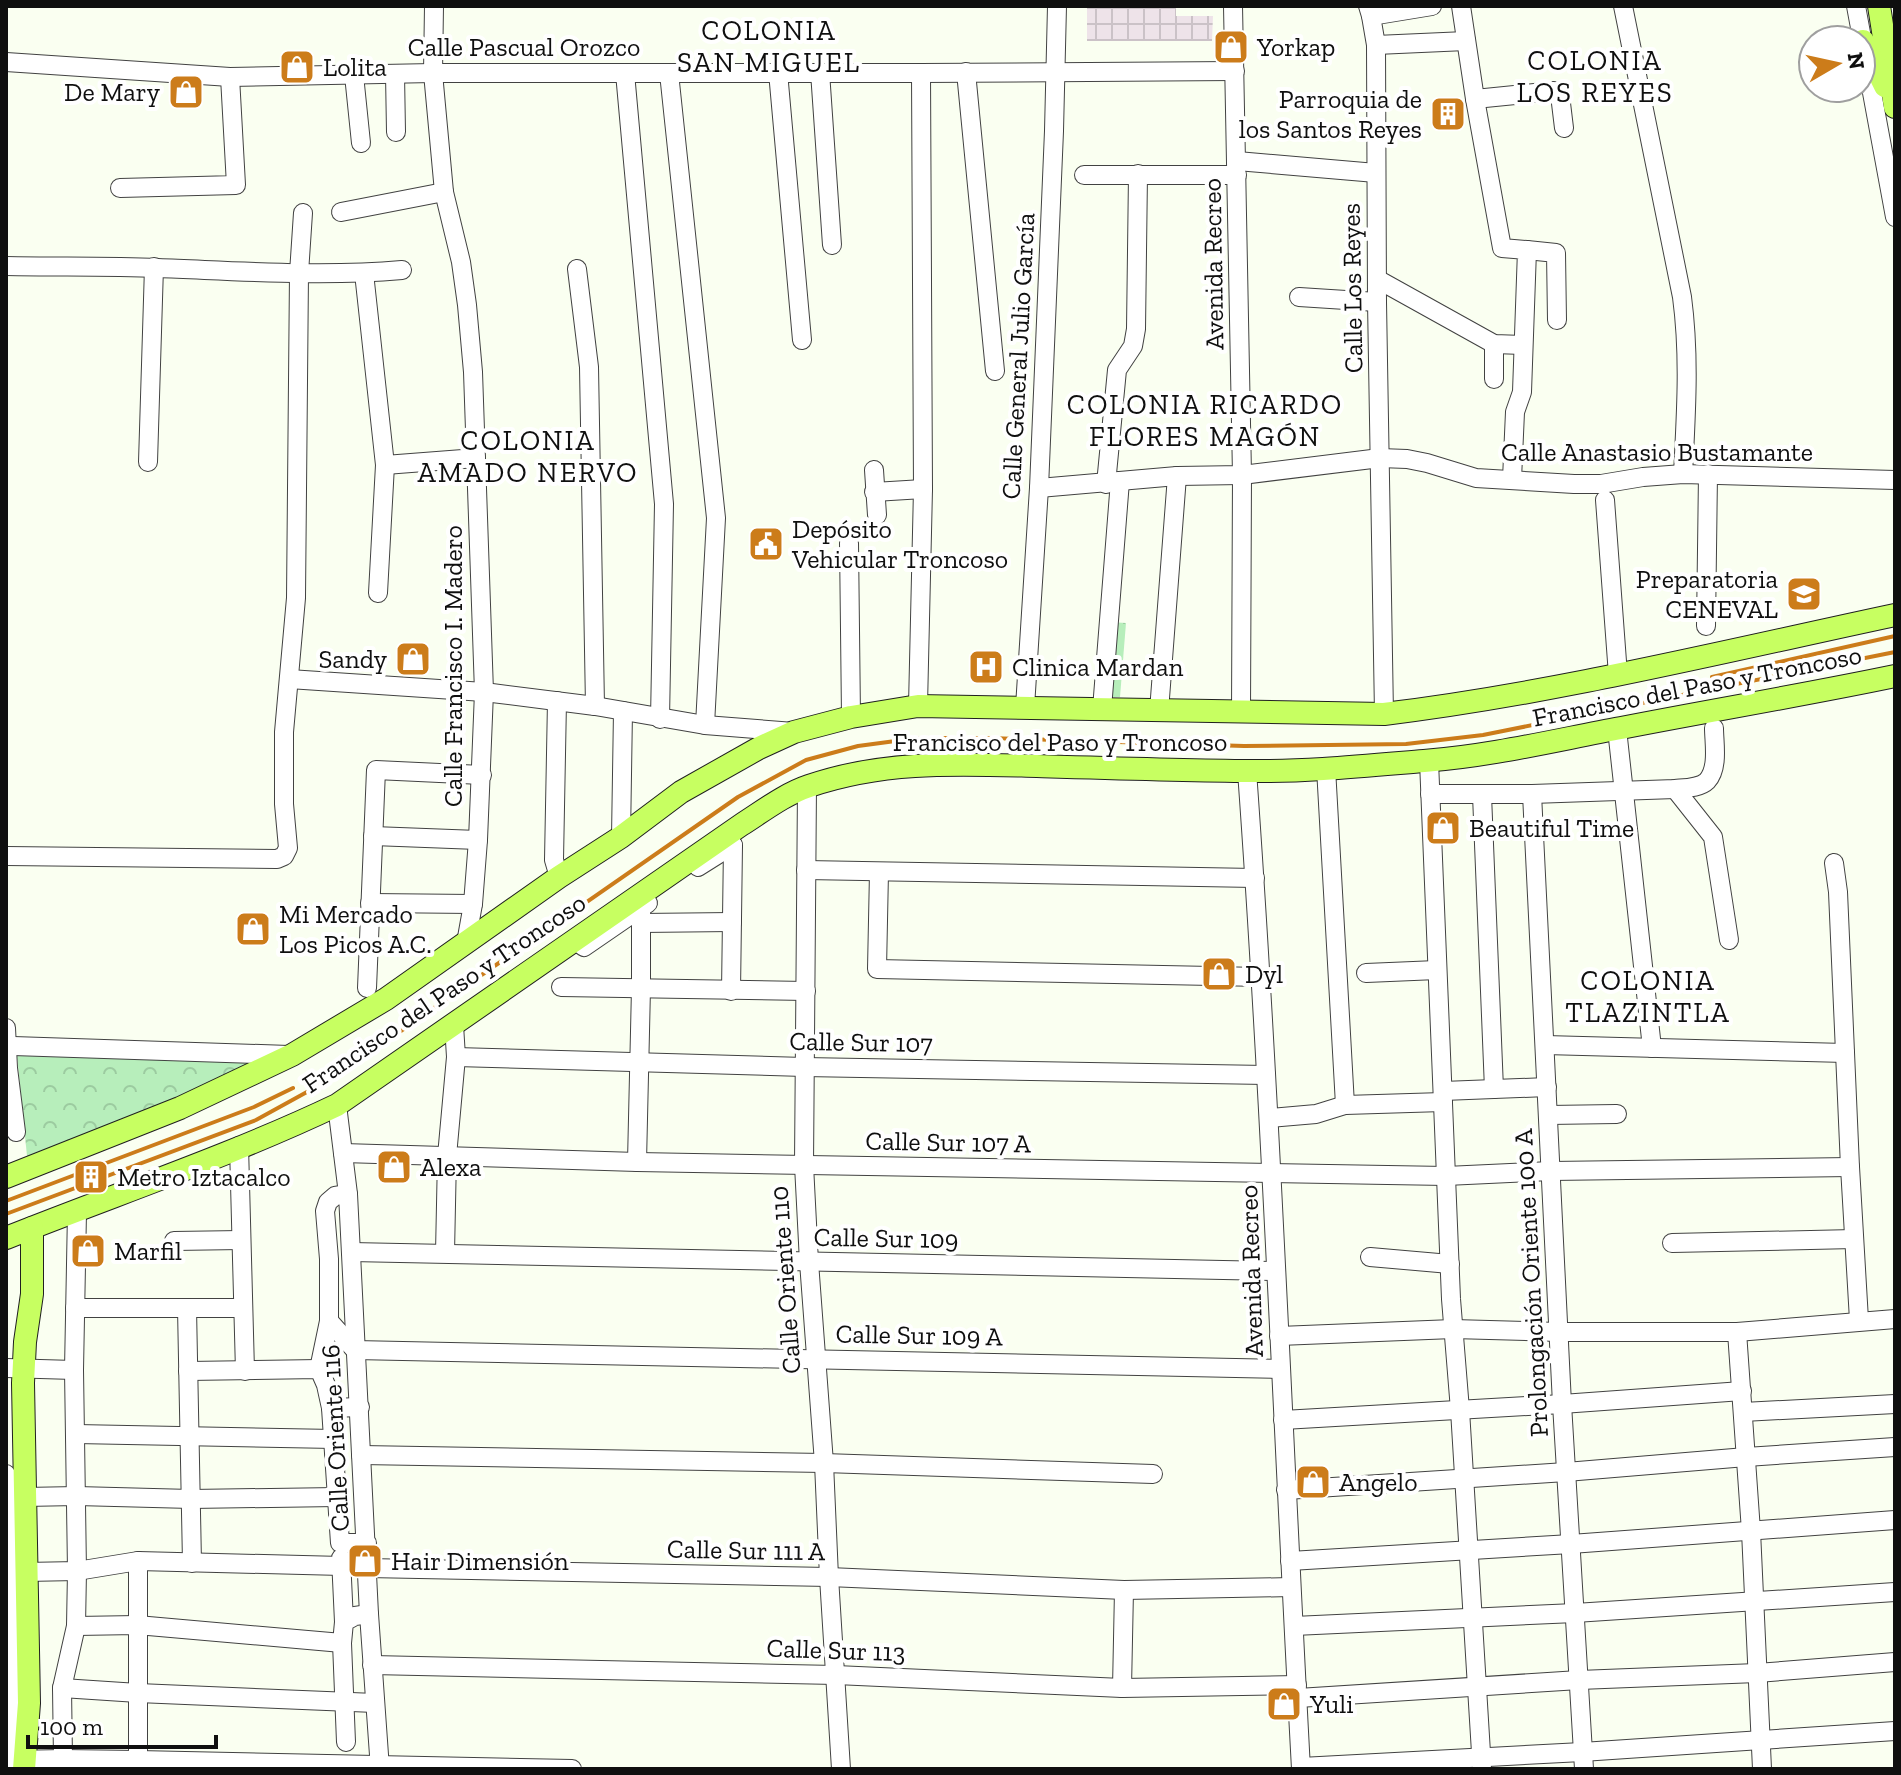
<svg xmlns="http://www.w3.org/2000/svg" width="1901" height="1775" font-family="'Zilla Slab',serif">
<defs>
<pattern id="industrial-grid" width="8" height="8" patternUnits="userSpaceOnUse" patternTransform="scale(2)"><rect width="8" height="8" fill="#eee3e9"/><path d="M0 4h8M4 0v8" fill="none" stroke="#cbc2c7"/></pattern>
<pattern id="park-crowns" width="20" height="18" patternUnits="userSpaceOnUse" patternTransform="scale(2)"><rect width="20" height="18" fill="#b7eebb"/><path d="M2 6a3 3 0 1 1 6 0M12 15a3 3 0 1 1 6 0" fill="none" stroke="#9ccba0"/></pattern>
</defs>
<rect width="100%" height="100%" fill="#fafff1"/>
<path fill="url(#industrial-grid)" d="M1087 6H1176V16H1213L1212 41H1087Z"/>
<g fill="url(#park-crowns)">
<path d="M1110 622 1126 623 1120 697H1106Z"/>
<path d="M17 1056 280 1058 28 1166Z"/>
</g>
<g fill="none" stroke-linecap="round" stroke-linejoin="round">
<defs>
<g id="minor">
<path d="M434 6 433 73 444 192 461 262 467 305 473 372 484 692 478 840 473 904 466 943"/>
<path d="M1233 6 1242 475 1241 713"/>
<path d="M1368 6 1371 16 1376 45 1377 302 1384 714"/>
<path d="M1461 6 1475 99 1502 248 1527 250 1522 392 1515 412 1512 479"/>
<path d="M1623 6 1682 297C1690 357 1686 414 1683 474"/>
<path d="M1856 6 1895 217"/>
<path d="M1371 16 1432 6"/>
<path d="M1376 45 1466 41"/>
<path d="M6 62 230 77 433 73H921L1235 71"/>
<path d="M778 72 802 340"/>
<path d="M820 72 832 245"/>
<path d="M966 72 995 371"/>
<path d="M625 73 664 504 660 719"/>
<path d="M669 73 716 518 705 725"/>
<path d="M395 74 396 132"/>
<path d="M354 75 361 143"/>
<path d="M1475 99 1554 91 1560 95 1564 128"/>
<path d="M1237 161 1376 173"/>
<path d="M1084 175H1237"/>
<path d="M120 188 236 185 230 77"/>
<path d="M341 212 444 192"/>
<path d="M1527 250 1556 253 1557 320"/>
<path d="M6 266C57 267 108 266 158 268 240 271 321 277 402 270"/>
<path d="M577 269 589 367 595 706"/>
<path d="M364 273 385 465 378 593"/>
<path d="M1377 279 1494 344 1523 345"/>
<path d="M1299 297 1377 302"/>
<path d="M1494 344V379"/>
<path d="M148 462 154 267"/>
<path d="M385 465 476 458"/>
<path d="M874 470 877 515"/>
<path d="M1106 484 1117 370 1133 346 1136 329 1138 174"/>
<path d="M1039 488 1177 476 1242 475 1380 458 1407 459 1427 463 1476 478 1574 484H1601L1643 477 1683 474 1895 480"/>
<path d="M874 492 923 489"/>
<path d="M1605 500 1618 675"/>
<path d="M849 543 851 717"/>
<path d="M1706 626 1708 474"/>
<path d="M289 679 484 692 595 706 705 725 794 732"/>
<path d="M557 701 554 860 559 877"/>
<path d="M918 706 923 489 921 73"/>
<path d="M1025 707 1039 488 1054 131 1057 6"/>
<path d="M1102 709 1120 481"/>
<path d="M1159 711 1177 476"/>
<path d="M1617 729 1652 1048"/>
<path d="M1429 761 1451 1299 1460 1410 1482 1769"/>
<path d="M1326 768 1345 1105"/>
<path d="M1247 771C1271 1104 1283 1436 1301 1769"/>
<path d="M807 786 804 1165 809 1262 824 1463 829 1577 841 1769"/>
<path d="M1675 789 1713 837 1729 940"/>
<path d="M1430 794H1532L1675 789C1685 788 1700 788 1707 781 1719 768 1714 743 1714 728"/>
<path d="M1532 794 1562 1404 1584 1769"/>
<path d="M1482 795 1494 1089"/>
<path d="M373 836 478 840"/>
<path d="M621 837 623 711"/>
<path d="M6 856 277 859 284 856 288 848 284 804V732L296 598 299 273 303 213"/>
<path d="M1834 863 1838 892 1850 1167 1859 1320"/>
<path d="M698 867 733 845"/>
<path d="M806 870 1255 878"/>
<path d="M879 872 877 969 1261 977"/>
<path d="M370 903 473 904"/>
<path d="M641 923 732 922"/>
<path d="M574 940 584 947 648 903"/>
<path d="M1366 973 1437 970"/>
<path d="M561 987 806 991"/>
<path d="M367 988 376 770 482 775"/>
<path d="M731 991 733 845"/>
<path d="M6 1028 8 1068 16 1132"/>
<path d="M1545 1045 1845 1053"/>
<path d="M13 1046 289 1055"/>
<path d="M456 1057 804 1067 1266 1075"/>
<path d="M1443 1091 1547 1087"/>
<path d="M337 1105 348 1194 369 1614 380 1769"/>
<path d="M1548 1115 1617 1114"/>
<path d="M1269 1118 1316 1114 1345 1105 1443 1102"/>
<path d="M239 1146 245 1371"/>
<path d="M343 1153 637 1162 1446 1176 1551 1171 1850 1167"/>
<path d="M637 1162 641 988V908"/>
<path d="M174 1241 241 1240"/>
<path d="M1672 1243 1854 1239"/>
<path d="M351 1252 1276 1271"/>
<path d="M445 1253 447 1156 456 1057 454 1025"/>
<path d="M1370 1257 1450 1264"/>
<path d="M75 1308H243"/>
<path d="M187 1308 192 1563"/>
<path d="M329 1321 355 1350 1280 1369"/>
<path d="M1737 1332 1751 1531 1762 1769"/>
<path d="M1279 1336 1453 1329 1559 1332H1737L1895 1319"/>
<path d="M6 1368 74 1370"/>
<path d="M319 1369 329 1321V1259L325 1211 328 1202 335 1196 348 1194"/>
<path d="M188 1371 319 1369 326 1385 331 1408"/>
<path d="M360 1407 331 1408 340 1543H367"/>
<path d="M1743 1412 1895 1404"/>
<path d="M1283 1420 1562 1404 1742 1391"/>
<path d="M76 1434 334 1439"/>
<path d="M361 1455 824 1463 1153 1474"/>
<path d="M6 1474 13 1677 11 1769"/>
<path d="M1286 1490 1566 1472 1746 1457 1895 1447"/>
<path d="M24 1497 77 1496 191 1499 337 1497"/>
<path d="M341 1558 344 1622"/>
<path d="M1290 1561 1571 1544 1895 1520"/>
<path d="M367 1568 829 1577 1124 1590 1291 1587"/>
<path d="M25 1572 77 1571 138 1561 342 1566"/>
<path d="M76 1626 137 1625 342 1643"/>
<path d="M1294 1626 1575 1613 1895 1592"/>
<path d="M372 1665 836 1675 1122 1688 1297 1685"/>
<path d="M62 1688 138 1693 375 1703"/>
<path d="M1122 1688 1124 1590"/>
<path d="M1298 1698 1579 1680 1757 1673 1895 1662"/>
<path d="M346 1742 342 1643 344 1622 355 1616 369 1614"/>
<path d="M63 1759 62 1688 76 1626 77 1571 74 1370 77 1212"/>
<path d="M11 1760 63 1759 138 1760 572 1769"/>
<path d="M138 1760V1561"/>
<path d="M1301 1767 1582 1752 1895 1731"/>
</g>
<g id="major">
<path d="M1879 6 1895 107"/>
<path d="M1863 41 1885 86"/>
<path d="M6 1177 180 1108 292 1055 386 999 559 877 621 837 681 792 759 748 794 732 851 717 918 706 1384 714C1556 693 1726 651 1895 615"/>
<path d="M6 1238C116 1194 230 1156 337 1105L741 825C763 811 785 794 809 786 885 760 959 764 1037 766 1106 768 1174 770 1243 771 1303 772 1364 766 1424 761 1491 756 1556 740 1621 728 1713 710 1804 695 1895 676"/>
<path d="M24 1769 29 1703 23 1383 25 1342 32 1294V1228"/>
</g>
</defs>
<use href="#minor" stroke="#424242" stroke-width="20"/>
<use href="#major" stroke="#202020" stroke-width="24"/>
<use href="#minor" stroke="#fff" stroke-width="18"/>
<use href="#major" stroke="#c7ff61" stroke-width="22"/>
<g stroke="#cc7c1a" stroke-width="4">
<path d="M1712 677 1895 636"/>
<path d="M6 1201 254 1107 293 1088"/>
<path d="M6 1214 256 1120 336 1076 738 797 806 760 858 746 918 738H990L1244 746 1406 744 1483 735 1895 652"/>
</g>
</g>
<defs>
<symbol id="shop-square" viewBox="-11 -11 22 22"><rect x="-9" y="-9" width="18" height="18" rx="4" fill="#cc7c1a" stroke="#fff"/><path d="M-5-2.5h2.3a2.7 3.5 0 0 1 5.4 0H5L5.5 6h-11ZM-1.5-2.5h3a1.5 2.3 0 0 0-3 0Z" fill="#fff"/></symbol>
<symbol id="building-square" viewBox="-11 -11 22 22"><rect x="-9" y="-9" width="18" height="18" rx="4" fill="#cc7c1a" stroke="#fff"/><path d="M-4-6H4V6H1V3H-1V6H-4ZM-2.5-4.3h1.7v1.8h-1.7ZM.8-4.3h1.7v1.8H.8ZM-2.5-1h1.7V.8h-1.7ZM.8-1h1.7V.8H.8Z" fill="#fff"/></symbol>
<symbol id="civic-square" viewBox="-11 -11 22 22"><rect x="-9" y="-9" width="18" height="18" rx="4" fill="#cc7c1a" stroke="#fff"/><path d="M-.6-6.5H3V-4.5H.6V-3L4-1V1h2V6H-6V1h2V-1L-.6-3ZM-1.2 2.5V6h2.4V2.5Z" fill="#fff"/></symbol>
<symbol id="school-square" viewBox="-11 -11 22 22"><rect x="-9" y="-9" width="18" height="18" rx="4" fill="#cc7c1a" stroke="#fff"/><path d="M0-5L7-2L0 1L-7-2ZM-4 1L0 2.5L4 1V4Q0 6-4 4Z" fill="#fff"/></symbol>
<symbol id="hospital-square" viewBox="-11 -11 22 22"><rect x="-9" y="-9" width="18" height="18" rx="4" fill="#cc7c1a" stroke="#fff"/><path d="M-5-5h3v3.5h4V-5h3V5h-3V1.5h-4V5h-3Z" fill="#fff"/></symbol>
</defs>
<g fill-rule="evenodd">
<use href="#shop-square" x="1211" y="27" width="40" height="40"/>
<use href="#shop-square" x="277" y="47" width="40" height="40"/>
<use href="#shop-square" x="166" y="72" width="40" height="40"/>
<use href="#building-square" x="1428" y="94" width="40" height="40"/>
<use href="#civic-square" x="746" y="524" width="40" height="40"/>
<use href="#school-square" x="1784" y="574" width="40" height="40"/>
<use href="#shop-square" x="393" y="639" width="40" height="40"/>
<use href="#hospital-square" x="966" y="647" width="40" height="40"/>
<use href="#shop-square" x="1423" y="808" width="40" height="40"/>
<use href="#shop-square" x="233" y="909" width="40" height="40"/>
<use href="#shop-square" x="1199" y="954" width="40" height="40"/>
<use href="#shop-square" x="374" y="1147" width="40" height="40"/>
<use href="#building-square" x="71" y="1157" width="40" height="40"/>
<use href="#shop-square" x="68" y="1231" width="40" height="40"/>
<use href="#shop-square" x="1293" y="1462" width="40" height="40"/>
<use href="#shop-square" x="345" y="1541" width="40" height="40"/>
<use href="#shop-square" x="1264" y="1684" width="40" height="40"/>
</g>
<g text-anchor="middle" stroke-width="8" stroke-linejoin="round" paint-order="stroke">
<g font-size="26" fill="#0f0f0f" stroke="#fff">
<text x="524" y="56">Calle Pascual Orozco</text>
<text transform="translate(1213 264) rotate(-91)" y="9">Avenida Recreo</text>
<text transform="translate(1352 288) rotate(-91)" y="9">Calle Los Reyes</text>
<text transform="translate(1018 356) rotate(-87)" y="9">Calle General Julio García</text>
<text x="1657" y="461">Calle Anastasio Bustamante</text>
<text transform="translate(453 666) rotate(-90)" y="9">Calle Francisco I. Madero</text>
<text transform="translate(1697 686) rotate(-11)" y="9">Francisco del Paso y Troncoso</text>
<text x="1060" y="751">Francisco del Paso y Troncoso</text>
<text transform="translate(444 993) rotate(-34)" y="9">Francisco del Paso y Troncoso</text>
<text transform="translate(861 1042) rotate(1)" y="9">Calle Sur 107</text>
<text transform="translate(948 1142) rotate(1)" y="9">Calle Sur 107 A</text>
<text transform="translate(886 1238) rotate(1)" y="9">Calle Sur 109</text>
<text transform="translate(1251 1271) rotate(-92)" y="9">Avenida Recreo</text>
<text transform="translate(785 1280) rotate(-94)" y="9">Calle Oriente 110</text>
<text transform="translate(1531 1283) rotate(-93)" y="9">Prolongación Oriente 100 A</text>
<text transform="translate(919 1335) rotate(1)" y="9">Calle Sur 109 A</text>
<text transform="translate(335 1438) rotate(-93)" y="9">Calle Oriente 116</text>
<text transform="translate(746 1550) rotate(1)" y="9">Calle Sur 111 A</text>
<text transform="translate(836 1650) rotate(2)" y="9">Calle Sur 113</text>
</g>
<g font-size="26" fill="#0f0f0f" stroke="#fff" text-anchor="start">
<text x="1257" y="56">Yorkap</text>
<text x="323" y="76">Lolita</text>
<text x="160" y="101" text-anchor="end">De Mary</text>
<text x="1422" y="108" text-anchor="end">Parroquia de<tspan x="1422" dy="30">los Santos Reyes</tspan></text>
<text x="792" y="538">Depósito<tspan x="792" dy="30">Vehicular Troncoso</tspan></text>
<text x="1778" y="588" text-anchor="end">Preparatoria<tspan x="1778" dy="30">CENEVAL</tspan></text>
<text x="387" y="668" text-anchor="end">Sandy</text>
<text x="1012" y="676">Clinica Mardan</text>
<text x="1469" y="837">Beautiful Time</text>
<text x="279" y="923">Mi Mercado<tspan x="279" dy="30">Los Picos A.C.</tspan></text>
<text x="1245" y="983">Dyl</text>
<text x="420" y="1176">Alexa</text>
<text x="117" y="1186">Metro Iztacalco</text>
<text x="114" y="1260">Marfil</text>
<text x="1339" y="1491">Angelo</text>
<text x="391" y="1570">Hair Dimensión</text>
<text x="1310" y="1713">Yuli</text>
</g>
<g font-size="28" letter-spacing="2" fill="#0f0f0f" stroke="#fff">
<text x="769" y="40">COLONIA<tspan x="769" dy="32">SAN MIGUEL</tspan></text>
<text x="1595" y="70">COLONIA<tspan x="1595" dy="32">LOS REYES</tspan></text>
<text x="1205" y="414">COLONIA RICARDO<tspan x="1205" dy="32">FLORES MAGÓN</tspan></text>
<text x="528" y="450">COLONIA<tspan x="528" dy="32">AMADO NERVO</tspan></text>
<text x="1648" y="990">COLONIA<tspan x="1648" dy="32">TLAZINTLA</tspan></text>
</g>
</g>
<rect width="1901" height="1775" fill="none" stroke="#0f0f0f" stroke-width="16"/>
<g transform="translate(1837 64) rotate(81)"><circle r="38" fill="#ffffff" stroke="#9f9f9f" stroke-width="2"/>
<path d="M0-6L14 30L0 20L-14 30Z" fill="#cc7c1a"/>
<text y="-12" font-size="22" font-weight="bold" text-anchor="middle" fill="#0f0f0f">N</text>
</g>
<path d="M28 1735v12h188v-12" fill="none" stroke="#0f0f0f" stroke-width="4"/>
<text x="40" y="1735" font-size="24" fill="#0f0f0f" stroke="#ffffff" stroke-width="6" paint-order="stroke">100 m</text>
</svg>
